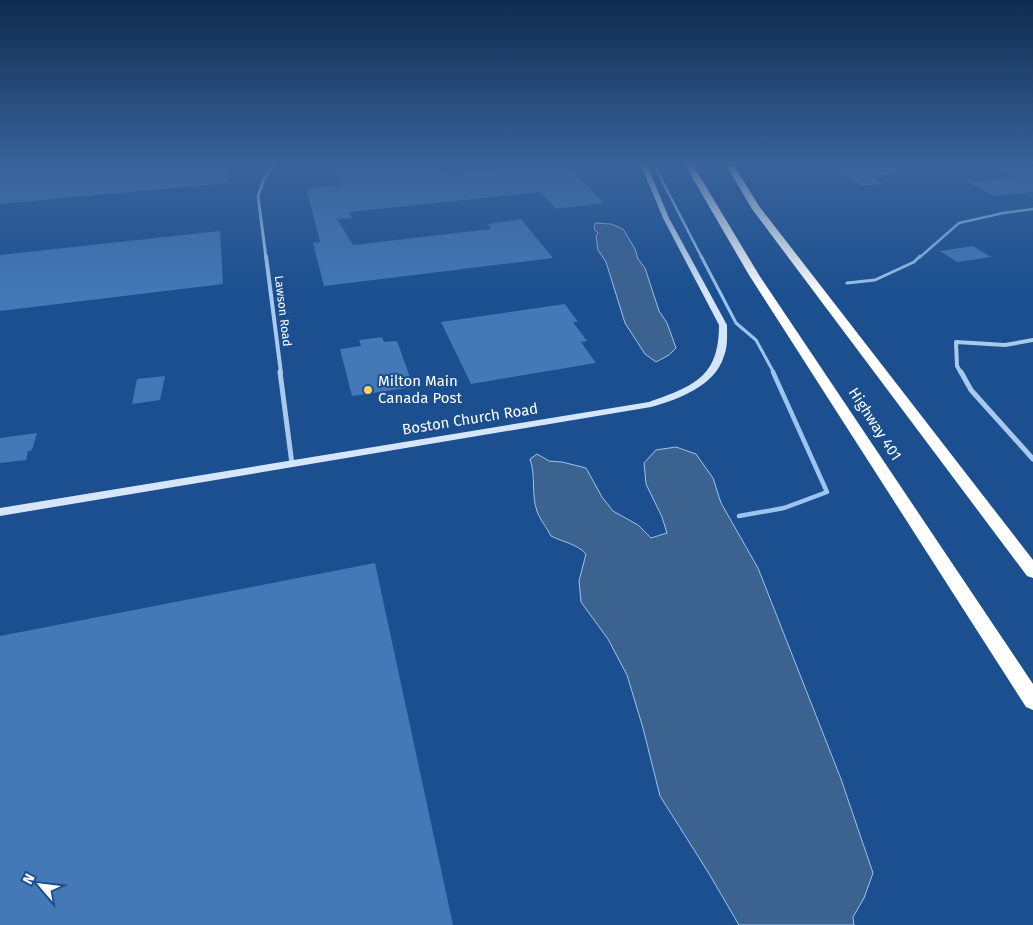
<svg xmlns="http://www.w3.org/2000/svg" width="1033" height="925" font-family="'Fira Sans',sans-serif">
<rect width="100%" height="100%" fill="#1b4f8f"/>
<g fill="#3c6290" stroke="#9cc4f0">
<path d="M595 223 611 224 623 229 635 249 638 259 645 268 659 311 667 323 676 348 669 355 656 362 645 354 625 323 606 262 598 250 596 236 598 233 594 229Z"/>
<path d="M676 447 696 454 713 478 721 503 758 568 841 779 873 873 864 898 853 917 854 925H739L708 872 660 796 643 728 627 675 608 639 581 602 579 581 586 554C577 544 563 542 551 536 547 528 539 518 537 511 531 494 536 476 530 459L537 454 549 461 562 462 586 468 602 497 613 511 638 525 651 538 667 533 662 517 646 484 644 463 656 450Z"/>
</g>
<g fill="none" stroke-linecap="round" stroke-linejoin="round">
<g stroke="#9cc4f0" stroke-width="2.5">
<path d="M654 165 702 258"/>
<path d="M919 258 959 223 1003 213 1033 209"/>
</g>
<g stroke="#9cc4f0" stroke-width="3">
<path d="M701 256 736 323 756 340 774 373"/>
<path d="M847 283 875 280 914 262 920 256"/>
</g>
<path stroke="#9cc4f0" stroke-width="4.5" d="M739 516 784 508 827 492 773 372"/>
</g>
<g fill="#4478b7">
<path d="M39 165H228L229 183 0 204V168Z"/>
<path d="M335 165H440V175L544 165H566L604 203 556 209 541 192 349 212 352 218 337 219 353 245 491 229 488 224 521 219 553 258 324 286 313 243 320 242 306 188 342 185Z"/>
<path d="M830 165H898V173L871 176 884 184 862 186Z"/>
<path d="M988 165H1033V192L993 196 968 182 1014 178Z"/>
<path d="M220 231 223 284 0 311V255Z"/>
<path d="M973 246 991 257 957 262 940 251Z"/>
<path d="M565 304 578 322H573L587 341 581 342 596 363 471 384 441 322Z"/>
<path d="M382 337 384 342 397 341 412 383 405 384 406 388 352 396 340 349 361 346 359 340Z"/>
<path d="M165 376 160 400 132 404 137 379Z"/>
<path d="M37 433 32 450 28 451 26 460 0 463V438Z"/>
<path d="M375 563 453 925H0V636Z"/>
</g>
<g fill="none" stroke-linecap="round" stroke-linejoin="round">
<path stroke="#a9c9ee" stroke-width="3" d="M266 258 258 196 264 179 274 165"/>
<g stroke="#a9c9ee" stroke-width="4">
<path d="M266 256 281 373"/>
<path d="M961 373 957 366 956 342 1005 345 1033 340"/>
</g>
<g stroke="#a9c9ee" stroke-width="5">
<path d="M280 372 292 464"/>
<path d="M961 372 971 390 1033 459"/>
</g>
<path fill="#d6e6fa" fill-rule="evenodd" d="M641 165H647L669 218 727 325C727 335 728 346 724 356 715 386 679 399 651 407L0 516V508L649 402C694 386 719 377 719 325L663 218Z"/>
<g fill="#fff" fill-rule="evenodd">
<path d="M685 165H693L759 275 1033 684V710L1026 707 749 275Z"/>
<path d="M726 165H734L759 206 1033 560V578L1027 576 752 209Z"/>
</g>
</g>
<linearGradient id="sky" x2="0" y2="1"><stop stop-color="#0f2b4f"/><stop offset="0.56" stop-color="#39639b"/><stop offset="1" stop-color="#39639b" stop-opacity="0"/></linearGradient>
<rect width="1033" height="294" fill="url(#sky)"/>
<circle fill="#ffd166" stroke="#1b4f8f" stroke-width="2" cx="368" cy="390" r="5"/>
<g text-anchor="middle" stroke-width="4" stroke-linejoin="round" paint-order="stroke">
<g font-size="12" fill="#fff" stroke="#1b4f8f">
<text transform="translate(283 311) rotate(83)" y="4">Lawson Road</text>
</g>
<g font-size="15" fill="#fff" stroke="#1b4f8f" text-anchor="start">
<text x="378" y="386">Milton Main<tspan x="378" dy="17">Canada Post</tspan></text>
</g>
<g font-size="15" fill="#fff" stroke="#1b4f8f">
<text transform="translate(470 419) rotate(-9)" y="5">Boston Church Road</text>
<text transform="translate(875 424) rotate(57)" y="5">Highway 401</text>
</g>
</g>
<g transform="translate(40 885) rotate(298)" stroke="#1b4f8f" stroke-width="4" paint-order="stroke">
<path d="M0-4L9 19L0 12L-9 19Z" fill="#ffffff"/>
<text y="-8" font-size="14" font-weight="bold" text-anchor="middle" fill="#ffffff">N</text>
</g>
</svg>
